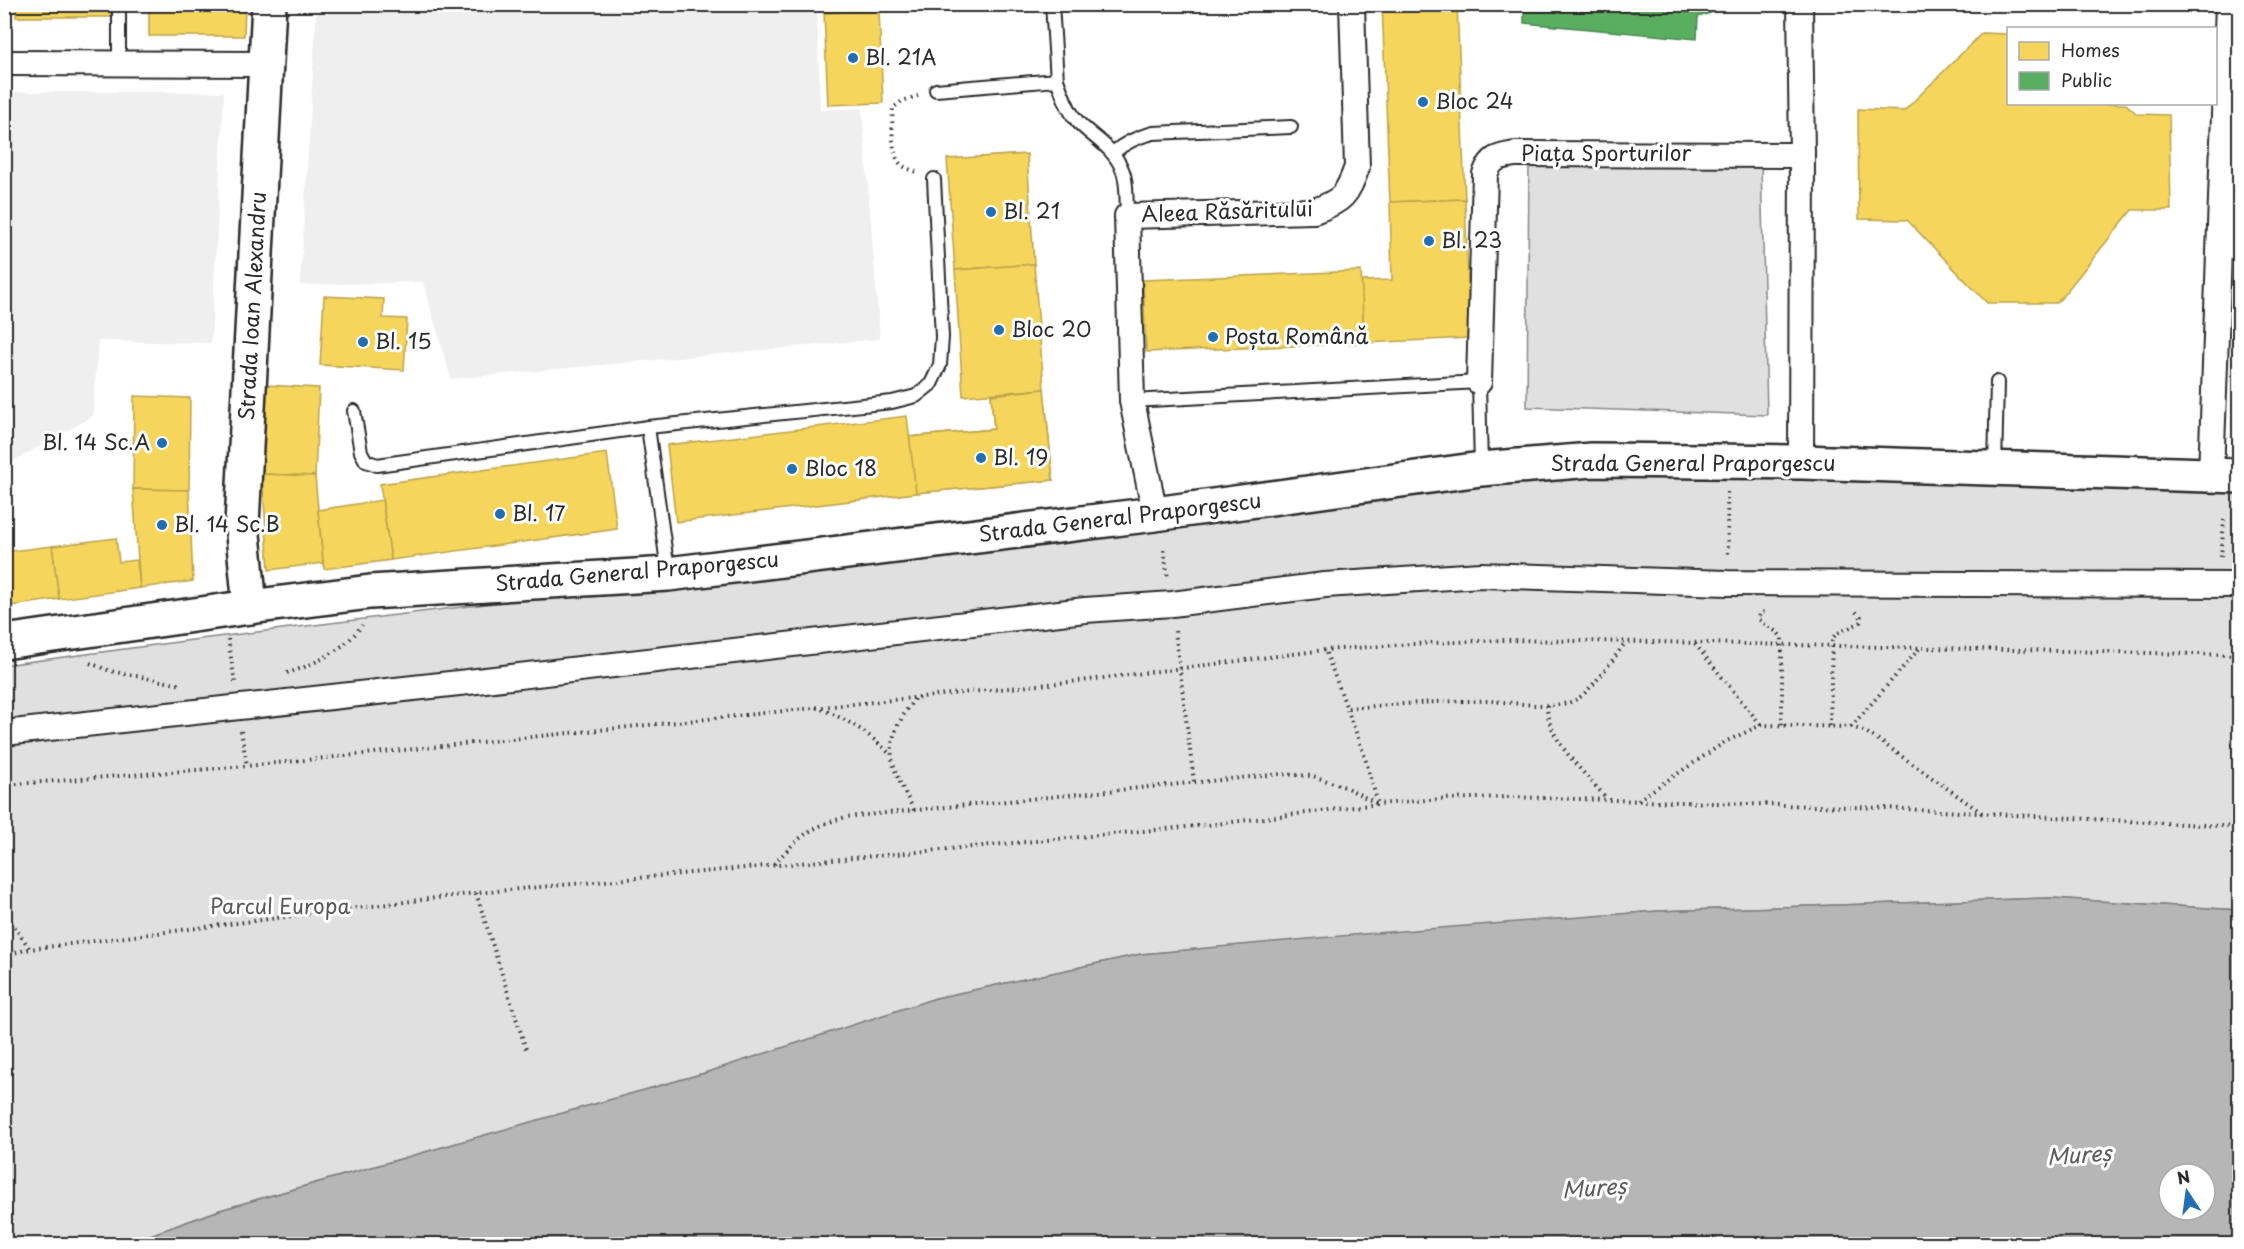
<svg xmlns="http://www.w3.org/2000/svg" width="2244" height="1249" font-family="'Playpen Sans',sans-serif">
<rect width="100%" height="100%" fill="#fff"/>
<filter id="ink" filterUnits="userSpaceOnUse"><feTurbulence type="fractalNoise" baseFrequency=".0167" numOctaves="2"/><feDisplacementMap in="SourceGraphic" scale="12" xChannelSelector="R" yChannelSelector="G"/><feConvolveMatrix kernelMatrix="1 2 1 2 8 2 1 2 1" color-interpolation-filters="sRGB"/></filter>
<g filter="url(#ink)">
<g fill="#efefef">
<path d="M317 5H817L820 110 862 108 880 339 451 379 423 282 300 285Z"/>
<path d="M5 92H224L211 343 98 341 93 416 5 466Z"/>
</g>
<g fill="#e0e0e0" stroke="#868686" stroke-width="1.5">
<path d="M1529 159 1761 162 1767 415 1527 407Z"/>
<path d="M1620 471 2239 490V910L2051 898 1658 911 1141 954 936 998 708 1072 220 1210 125 1244H5L4 665 200 639 1516 478Z"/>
</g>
<path fill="#b6b6b6" stroke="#7e7e7e" stroke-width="1.5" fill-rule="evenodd" d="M2051 898 2239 910V1244H125L220 1210 708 1072 936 998 1141 954 1363 934 1658 911ZM2169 1174H2205V1210H2169Z"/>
<g fill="#f6d55c" stroke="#b9a24d" stroke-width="1.5">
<rect x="16" y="4" width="95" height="13"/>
<path d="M149 4H245L244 36H149Z"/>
<path d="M823 4H878L879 11 824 13Z"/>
<path d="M1382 4H1457L1465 199 1390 202Z"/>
<path d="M879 11 883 103 828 105 824 13Z"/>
<path d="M1982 33 2008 34V104H2126L2137 114 2169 115 2171 210H2132L2057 303H1987L1907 220 1859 219 1858 109 1904 111Z"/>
<path d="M1027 154 1034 264 955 270 947 159Z"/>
<path d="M1465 199 1470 338 1364 343 1361 281 1392 280 1390 202Z"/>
<path d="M1034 264 1044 389 963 396 955 270Z"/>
<path d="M1361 271 1364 343 1146 352 1143 280Z"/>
<path d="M324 296 384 299 383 318 407 319 404 370 320 365Z"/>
<path d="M266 385 319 388 315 476 262 474Z"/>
<path d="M1044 389 1053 480 916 493 909 437 994 429 991 395Z"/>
<path d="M1044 389 1053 480 916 493 909 437 994 429 991 395Z"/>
<path d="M134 396 190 398 189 490 133 489Z"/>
<path d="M907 416 916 493 676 522 667 445Z"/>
<path d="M607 453 617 529 391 560 380 484Z"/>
<path d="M262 474 315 476 323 563 269 570Z"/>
<path d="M133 489 189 490 193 581 140 588Z"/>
<path d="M382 500 391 560 324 569 318 510Z"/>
<path d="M116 538 119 562 137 560 140 588 59 599 52 546Z"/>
<path d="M52 546 59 599 4 607V552Z"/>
</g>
<path fill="#5aae61" stroke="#4c8751" stroke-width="1.5" d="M1524 4H1738L1698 17 1697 39 1524 23Z"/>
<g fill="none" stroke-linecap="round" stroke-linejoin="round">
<defs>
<g id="lane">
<path d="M1052 4 1057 80"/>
<path d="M119 64V4"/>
<path d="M936 90 1057 80C1063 94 1067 110 1078 122 1093 138 1113 147 1122 169 1128 182 1126 202 1127 216"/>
<path d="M1113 153C1125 142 1137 137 1153 133L1291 127"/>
<path d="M1132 401 1479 382 1481 468"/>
<path d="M354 411 361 452 366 461 377 465 648 427 892 402 916 396 931 384 940 365 942 337 934 179"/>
<path d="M648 427 668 571"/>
<path d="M1995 468 1997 382"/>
</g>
<g id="street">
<path d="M1800 4 1802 155 1801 462"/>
<path d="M4 63 264 64"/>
<path d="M1479 382 1485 174C1492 157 1498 157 1515 154L1802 155"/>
<path d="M2211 475 2228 4"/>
<path d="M1155 514 1132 401 1127 216 1314 211C1343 201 1347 195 1357 167L1352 4"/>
<path d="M4 733 468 682 1085 610 1172 604 1325 585 1481 575 1728 583 2240 585"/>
</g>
<g id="secondary">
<path d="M250 607 242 524 269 4"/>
<path d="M4 642 250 607 370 592 668 574 1155 514 1481 469 1592 460 1801 462 2240 476"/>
</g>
</defs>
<use href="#lane" stroke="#2b2b2b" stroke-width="16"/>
<use href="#street" stroke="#2b2b2b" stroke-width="28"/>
<use href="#secondary" stroke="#2b2b2b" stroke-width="38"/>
<g stroke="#2b2b2b" stroke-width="4" stroke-dasharray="1.5 4.5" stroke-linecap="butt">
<path d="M916 172C910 169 903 168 899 162 891 152 892 121 893 108L902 101 918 96"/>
<path d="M1727 492 1728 557"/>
<path d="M1164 550 1168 579"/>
<path d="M2221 557 2224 520"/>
<path d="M1764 612 1759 614 1758 619 1778 633 1782 638V726"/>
<path d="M1175 631 1194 782"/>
<path d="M228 639 235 682"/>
<path d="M1695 644 1761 725"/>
<path d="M90 663 110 671 182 685"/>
<path d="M287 673C314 665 346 649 362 625"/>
<path d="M1547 705C1546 739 1586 774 1607 799"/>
<path d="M816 707C845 718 868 732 890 754"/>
<path d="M1348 708C1395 705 1443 700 1490 701 1514 702 1557 711 1577 699 1592 690 1614 658 1625 643"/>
<path d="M1830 726 1832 639 1836 634 1861 622V617L1855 611"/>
<path d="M1851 727 1919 649"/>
<path d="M241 731 247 766"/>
<path d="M4 785 247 766 1088 680 1325 650 1412 644 1501 640 1658 642 2240 655"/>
<path d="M1638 800 1725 742 1761 725 1851 727 1864 731 1880 741 1982 813"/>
<path d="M914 810C888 761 880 746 915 698"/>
<path d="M774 864C799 837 809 827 846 817L1281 774 1313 776 1345 787 1378 804 1364 754 1325 650"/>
<path d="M476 893 526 1049"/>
<path d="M4 912 30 949"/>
<path d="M4 955 30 949 476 893 1208 825 1378 804 1440 799 1510 797 1885 808 2240 827"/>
</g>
<use href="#lane" stroke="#fff" stroke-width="12"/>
<use href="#street" stroke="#fff" stroke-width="24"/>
<use href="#secondary" stroke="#fff" stroke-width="33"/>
</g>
</g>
<g fill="#1f6fb2" stroke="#fff" stroke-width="2">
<circle cx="853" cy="58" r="6"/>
<circle cx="1423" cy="102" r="6"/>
<circle cx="991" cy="212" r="6"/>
<circle cx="1429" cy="241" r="6"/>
<circle cx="999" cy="330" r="6"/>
<circle cx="1213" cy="337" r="6"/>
<circle cx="363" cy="342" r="6"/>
<circle cx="162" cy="443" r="6"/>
<circle cx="981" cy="458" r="6"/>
<circle cx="792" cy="469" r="6"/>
<circle cx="500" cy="514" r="6"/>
<circle cx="162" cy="525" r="6"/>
</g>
<g text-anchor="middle" stroke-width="6" stroke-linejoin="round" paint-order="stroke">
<g font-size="21" fill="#2b2b2b" stroke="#fff" text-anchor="start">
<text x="865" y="65">Bl. 21A</text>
<text x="1435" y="109">Bloc 24</text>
<text x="1003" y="219">Bl. 21</text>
<text x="1441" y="248">Bl. 23</text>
<text x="1011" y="337">Bloc 20</text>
<text x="1225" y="344">Poșta Română</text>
<text x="375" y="349">Bl. 15</text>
<text x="150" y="450" text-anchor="end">Bl. 14 Sc.A</text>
<text x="993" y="465">Bl. 19</text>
<text x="804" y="476">Bloc 18</text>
<text x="512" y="521">Bl. 17</text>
<text x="174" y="532">Bl. 14 Sc.B</text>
</g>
<g font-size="21" fill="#2b2b2b" stroke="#fff">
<text x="1606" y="161">Piața Sporturilor</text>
<text transform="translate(1227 212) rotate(-2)" y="7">Aleea Răsăritului</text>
<text transform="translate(253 306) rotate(-87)" y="7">Strada Ioan Alexandru</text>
<text x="1693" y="471">Strada General Praporgescu</text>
<text transform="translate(1120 518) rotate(-7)" y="7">Strada General Praporgescu</text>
<text transform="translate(637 572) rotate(-5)" y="7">Strada General Praporgescu</text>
</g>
<g font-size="21" fill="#585858" stroke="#fff">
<text x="280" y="914">Parcul Europa</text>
</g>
<g font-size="22" font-style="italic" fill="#5c5c5c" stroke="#fff">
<text transform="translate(2079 1155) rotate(-4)" y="8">Mureș</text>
<text transform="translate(1594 1188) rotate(-4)" y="8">Mureș</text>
</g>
</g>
<rect width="2244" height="1249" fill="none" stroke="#fff" stroke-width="24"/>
<rect x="12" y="12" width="2220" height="1225" fill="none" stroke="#2b2b2b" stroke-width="2" filter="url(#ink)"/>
<rect x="2007" y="27" width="210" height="78" fill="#ffffff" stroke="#aaaaaa" stroke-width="1.5"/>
<rect x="2019" y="42" width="30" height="18" fill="#f6d55c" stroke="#aaaaaa" stroke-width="1.5"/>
<text x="2061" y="57" font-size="18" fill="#2b2b2b">Homes</text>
<rect x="2019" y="72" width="30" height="18" fill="#5aae61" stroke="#aaaaaa" stroke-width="1.5"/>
<text x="2061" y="87" font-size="18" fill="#2b2b2b">Public</text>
<g transform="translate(2187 1192) rotate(347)"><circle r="28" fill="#ffffff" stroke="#aaaaaa" stroke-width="1.5"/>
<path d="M0-4.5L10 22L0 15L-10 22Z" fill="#1f6fb2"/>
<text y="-9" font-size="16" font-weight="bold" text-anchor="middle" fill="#2b2b2b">N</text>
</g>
</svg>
